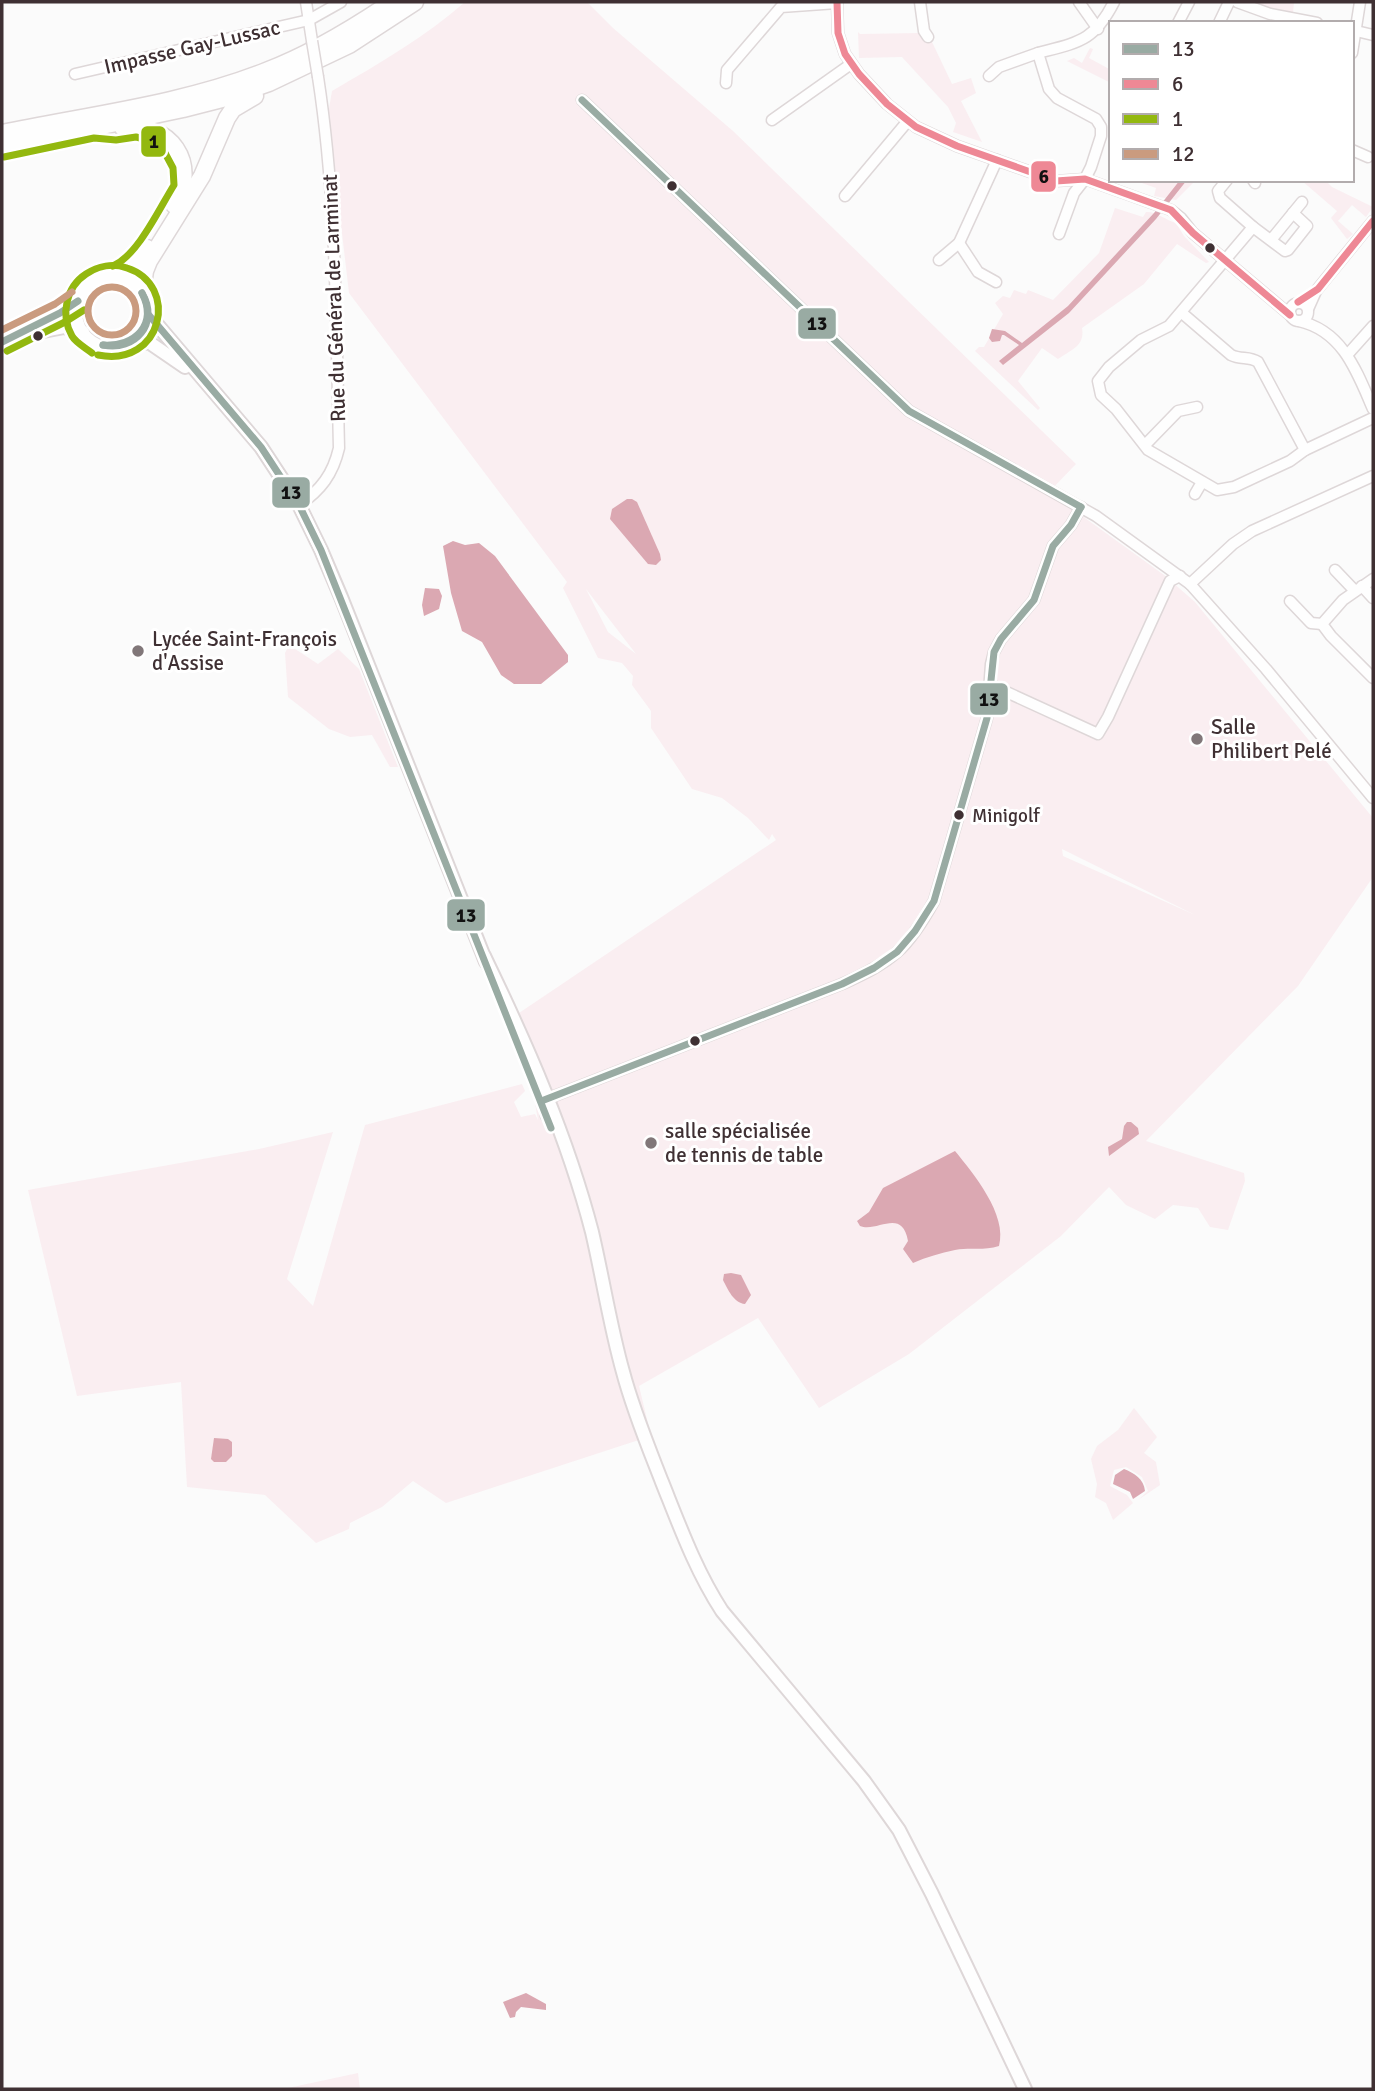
<svg xmlns="http://www.w3.org/2000/svg" width="1375" height="2091" font-family="Signika,sans-serif">
<rect width="100%" height="100%" fill="#fbfbfb"/>
<g fill="#faeef1" fill-rule="evenodd">
<path d="M465 2H587L613 28 733 131 1076 464 1049 492 1164 575 1195 602 1373 818V877L1298 986 1146 1141 1244 1173 1245 1181 1228 1230 1210 1227 1198 1208 1173 1205 1155 1219 1126 1205 1109 1187 1061 1236 909 1354 819 1408 758 1318 639 1386 651 1436 446 1503 413 1481 382 1507 350 1523 349 1529 316 1543 265 1495 187 1487 181 1382 77 1396 28 1190 259 1149 333 1132 287 1279 313 1306 365 1125 522 1084 525 1091 514 1102 521 1117 535 1114 538 1120 519 1013 776 840 772 834 769 840 748 818 722 798 692 789 651 728V711L632 685 633 676 622 663 598 658 563 588 567 582 349 293 328 114 332 91C378 64 425 37 465 2ZM586 589 636 654 608 632ZM1062 849 1195 915 1063 856Z"/>
<path d="M1253 2H1294L1293 13 1267 8Z"/>
<path d="M858 32 860 34 919 33 932 42 952 84 971 78 976 93 961 101 982 142 953 132 956 123 948 107 902 57 859 58Z"/>
<path d="M1090 48 1093 49 1089 58 1111 70V83L1067 61 1074 58 1082 63Z"/>
<path d="M1140 180H1196L1176 200 1154 196 1156 188 1139 182Z"/>
<path d="M1301 180H1325L1332 187 1373 207 1366 217 1352 205 1338 221 1353 234 1347 239 1331 218 1337 211Z"/>
<path d="M1115 208 1143 217 1146 212C1155 211 1166 220 1176 223L1184 236 1209 262 1206 263 1177 244 1144 284 1082 328C1085 346 1072 349 1058 359L1042 348 1018 381 1040 408 1038 410 975 351 979 347H984L1003 314 995 303 1003 296 1010 298 1014 290 1026 294 1028 290 1053 300 1099 253Z"/>
<path d="M289 645 318 664 338 649 359 669 398 767H390L372 735 350 737 329 729 288 697 285 653Z"/>
<path d="M1134 1408 1157 1437 1144 1453 1156 1462 1160 1485 1138 1500 1148 1491 1142 1477 1126 1467 1114 1470 1110 1486 1127 1495 1133 1503 1113 1520 1106 1503 1095 1497 1097 1484 1091 1459 1097 1446 1118 1430Z"/>
<path d="M358 2073 360 2089H279L288 2088Z"/>
</g>
<g fill="#dba8b2">
<path d="M1180 180H1187L1156 219 1069 313 1003 365 999 361 1019 345 1004 335H1002L1000 341 992 342 989 338 992 329 1005 331 1022 343 1068 306 1154 213Z"/>
<path d="M627 499H632L637 502 660 554 661 560 656 565 648 564 610 519 612 509Z"/>
<path d="M453 541 465 545 479 543 495 556 568 655V662L541 684H514L501 675 482 642 462 631 451 593 443 546Z"/>
<path d="M425 588 439 589 442 596 439 609 424 616 422 605Z"/>
<path d="M1127 1122H1131L1138 1128 1139 1134 1109 1156 1108 1147 1122 1139 1124 1126Z"/>
<path d="M955 1151C973 1173 1008 1215 999 1246 984 1251 970 1247 955 1250 940 1253 927 1257 913 1263L903 1249 908 1241C902 1207 877 1233 860 1226L857 1221 869 1212 883 1188Z"/>
<path d="M731 1273 741 1275 751 1295 745 1304C734 1303 728 1290 723 1280L724 1274Z"/>
<path d="M214 1438 228 1439 232 1442V1456L226 1462H214L211 1459Z"/>
<path d="M1124 1469C1134 1473 1144 1479 1145 1491L1133 1499 1130 1492 1113 1484 1115 1475Z"/>
<path d="M526 1993 546 2004V2010L521 2007 516 2012 515 2017 510 2018 503 2002Z"/>
</g>
<g fill="none" stroke-linecap="round" stroke-linejoin="round">
<defs>
<g id="minor">
<path d="M306 2 312 41"/>
<path d="M837 2 838 33 845 54 859 74 887 104 916 127 957 146 1056 181 1085 179 1171 210 1181 218 1193 233 1290 315"/>
<path d="M920 2 924 31 928 37"/>
<path d="M1079 2 1098 29"/>
<path d="M1237 2 1270 14 1317 23"/>
<path d="M1178 23 1189 2"/>
<path d="M1219 23 1229 2"/>
<path d="M1352 30 1373 35"/>
<path d="M1352 53 1360 2"/>
<path d="M75 74 309 20 341 2"/>
<path d="M989 76 999 67 1038 53"/>
<path d="M726 83 727 70 781 7 837 3"/>
<path d="M582 100 909 411 1096 516 1190 584 1266 669 1373 798"/>
<path d="M772 120 851 64"/>
<path d="M1352 150 1368 157"/>
<path d="M1227 180 1218 191 1220 198 1253 227"/>
<path d="M1253 180 1255 183"/>
<path d="M845 196 907 122"/>
<path d="M1293 213 1307 226 1288 250 1285 251 1253 227 1169 326 1141 340 1109 367 1098 381 1101 395 1116 409 1148 450 1217 490 1234 487 1290 461 1305 450 1373 418"/>
<path d="M1059 234 1074 193 1085 179 1091 167 1101 136V127L1096 119 1057 98 1049 89 1038 53C1080 42 1094 41 1114 2"/>
<path d="M1271 240 1302 202"/>
<path d="M959 243 978 272 996 282"/>
<path d="M939 260 959 243 997 160"/>
<circle cx="1299" cy="312" r="9"/>
<path d="M1308 309 1316 291 1373 221"/>
<path d="M1182 313 1231 355C1241 360 1249 356 1258 362L1305 450"/>
<path d="M1299 321C1343 331 1357 372 1373 409"/>
<path d="M1348 354 1373 326"/>
<path d="M1145 445 1178 411 1197 407"/>
<path d="M1195 494 1202 482"/>
<path d="M299 505C321 490 333 474 339 448 336 324 337 200 318 77"/>
<path d="M1335 570 1355 591"/>
<path d="M1373 579 1343 600 1322 624 1331 636 1373 678"/>
<path d="M1190 584 1233 544 1252 531 1373 476"/>
<path d="M1362 586 1373 598"/>
<path d="M1290 601 1311 623 1322 624"/>
<path d="M989 684 1098 734 1108 717 1170 581 1180 576"/>
<path d="M543 1098 546 1116"/>
<path d="M544 1100 842 984C893 961 907 950 934 901L987 718 991 664 994 652 1001 639 1034 600 1053 546 1071 525 1081 507"/>
</g>
<g id="tertiary">
<circle cx="112" cy="312" r="36"/>
<path d="M148 314 261 447 299 505 321 550 341 597 486 962"/>
<path d="M33 333 64 327 83 332"/>
<path d="M133 341 150 343 185 367"/>
<path d="M2 342 60 313 78 301"/>
<path d="M484 956C527 1045 567 1136 592 1232 603 1279 610 1326 623 1372 633 1410 648 1446 662 1482 680 1527 696 1571 722 1611L864 1781 899 1830 932 1894 1025 2089"/>
</g>
<g id="trunk">
<path d="M123 128C170 121 200 164 174 205"/>
<path d="M2 133C89 115 183 104 266 71 311 54 352 29 392 2"/>
<path d="M2 147 183 109 226 98 269 83 349 45 415 2"/>
<path d="M117 276 135 265 147 248"/>
<path d="M142 292 145 271 149 261 202 176 227 118 233 109 255 96"/>
</g>
</defs>
<use href="#minor" stroke="#ded7d8" stroke-width="13"/>
<use href="#tertiary" stroke="#ded7d8" stroke-width="16"/>
<use href="#trunk" stroke="#ded7d8" stroke-width="19"/>
<use href="#minor" stroke="#fefefe" stroke-width="10"/>
<use href="#tertiary" stroke="#fefefe" stroke-width="12"/>
<use href="#trunk" stroke="#fefefe" stroke-width="16"/>
<defs>
<path id="minor-bridge" d="M312 41 318 77"/>
</defs>
<use href="#minor-bridge" stroke="#ded7d8" stroke-width="13" stroke-linecap="butt"/>
<use href="#minor-bridge" stroke="#fefefe" stroke-width="10"/>
<defs>
<g id="bus-1">
<path d="M582 100 909 411 1081 507"/>
<path d="M148 314 261 447 299 505 321 550 551 1128"/>
<path d="M2 342 60 313 78 301"/>
<path d="M103 345C135 347 158 325 142 293"/>
<path d="M103 345C135 352 160 323 142 293"/>
<path d="M544 1100 842 984 874 968 897 952 915 931 934 901 987 718 994 652 1001 639 1034 600 1053 546 1071 525 1081 507"/>
</g>
<g id="bus-2">
<path d="M837 2 838 33 845 54 859 74 887 104 916 127 957 146 1056 181 1085 179 1171 210 1193 233 1290 315"/>
<path d="M1298 302 1318 289 1373 221"/>
</g>
<g id="bus-3">
<path d="M4 157 94 138 116 140 136 137 153 141 165 153 173 168 174 185C159 209 138 255 113 266"/>
<path d="M7 351 65 322 84 310"/>
<path d="M92 353C86 348 76 343 72 336 60 315 66 287 86 274 98 266 113 263 127 268 180 285 163 368 98 355"/>
</g>
<g id="bus-4">
<circle cx="112" cy="311" r="24"/>
<path d="M2 330 55 304 72 292"/>
</g>
</defs>
<use href="#bus-1" stroke="#fff" stroke-width="12"/>
<use href="#bus-2" stroke="#fff" stroke-width="12"/>
<use href="#bus-3" stroke="#fff" stroke-width="12"/>
<use href="#bus-4" stroke="#fff" stroke-width="12"/>
<use href="#bus-1" stroke="#99aba3" stroke-width="7"/>
<use href="#bus-2" stroke="#ee8895" stroke-width="7"/>
<use href="#bus-3" stroke="#93b80f" stroke-width="7"/>
<use href="#bus-4" stroke="#ca9b7f" stroke-width="7"/>
</g>
<g fill="#3f3033" stroke="#fff" stroke-width="2.5">
<circle cx="672" cy="186" r="6"/>
<circle cx="1210" cy="248" r="6"/>
<circle cx="38" cy="336" r="6"/>
<circle cx="959" cy="815" r="6"/>
<circle cx="695" cy="1041" r="6"/>
</g>
<g fill="#817779" stroke="#fff" stroke-width="2.5">
<circle cx="138" cy="651" r="7"/>
<circle cx="1197" cy="739" r="7"/>
<circle cx="651" cy="1143" r="7"/>
</g>
<g text-anchor="middle" stroke-width="6" stroke-linejoin="round" paint-order="stroke">
<g font-size="19" fill="#3f3033" stroke="#fff" text-anchor="start">
<text x="972" y="822">Minigolf</text>
</g>
<g font-size="21" fill="#3f3033" stroke="#fff">
<text transform="translate(192 47) rotate(-13)" y="7">Impasse Gay-Lussac</text>
<text transform="translate(334 298) rotate(-92)" y="7">Rue du Général de Larminat</text>
</g>
<g font-size="21" fill="#3f3033" stroke="#fff" text-anchor="start">
<text x="152" y="646">Lycée Saint-François<tspan x="152" dy="24">d'Assise</tspan></text>
<text x="1211" y="734">Salle<tspan x="1211" dy="24">Philibert Pelé</tspan></text>
<text x="665" y="1138">salle spécialisée<tspan x="665" dy="24">de tennis de table</tspan></text>
</g>
</g>
<g stroke="#fff" stroke-width="2.5">
<rect x="140" y="125" width="27" height="33" rx="7" fill="#93b80f"/>
<rect x="1030" y="160" width="27" height="33" rx="7" fill="#ee8895"/>
<rect x="797" y="307" width="40" height="33" rx="7" fill="#99aba3"/>
<rect x="271" y="476" width="40" height="33" rx="7" fill="#99aba3"/>
<rect x="969" y="682" width="40" height="34" rx="7" fill="#99aba3"/>
<rect x="446" y="898" width="40" height="34" rx="7" fill="#99aba3"/>
</g>
<g font-size="19" text-anchor="middle" font-weight="bold" fill="#111">
<text x="154" y="148">1</text>
<text x="1044" y="183">6</text>
<text x="817" y="330">13</text>
<text x="291" y="499">13</text>
<text x="989" y="706">13</text>
<text x="466" y="922">13</text>
</g>
<rect width="1375" height="2091" fill="none" stroke="#3f3033" stroke-width="7"/>
<rect x="1109" y="21" width="245" height="161" fill="#ffffff" stroke="#b2acad" stroke-width="2"/>
<rect x="1123" y="44" width="35" height="10" fill="#99aba3" stroke="#b2acad" stroke-width="2"/>
<text x="1172" y="56" font-size="21" fill="#3f3033">13</text>
<rect x="1123" y="79" width="35" height="10" fill="#ee8895" stroke="#b2acad" stroke-width="2"/>
<text x="1172" y="91" font-size="21" fill="#3f3033">6</text>
<rect x="1123" y="114" width="35" height="10" fill="#93b80f" stroke="#b2acad" stroke-width="2"/>
<text x="1172" y="126" font-size="21" fill="#3f3033">1</text>
<rect x="1123" y="149" width="35" height="10" fill="#ca9b7f" stroke="#b2acad" stroke-width="2"/>
<text x="1172" y="161" font-size="21" fill="#3f3033">12</text>
</svg>
